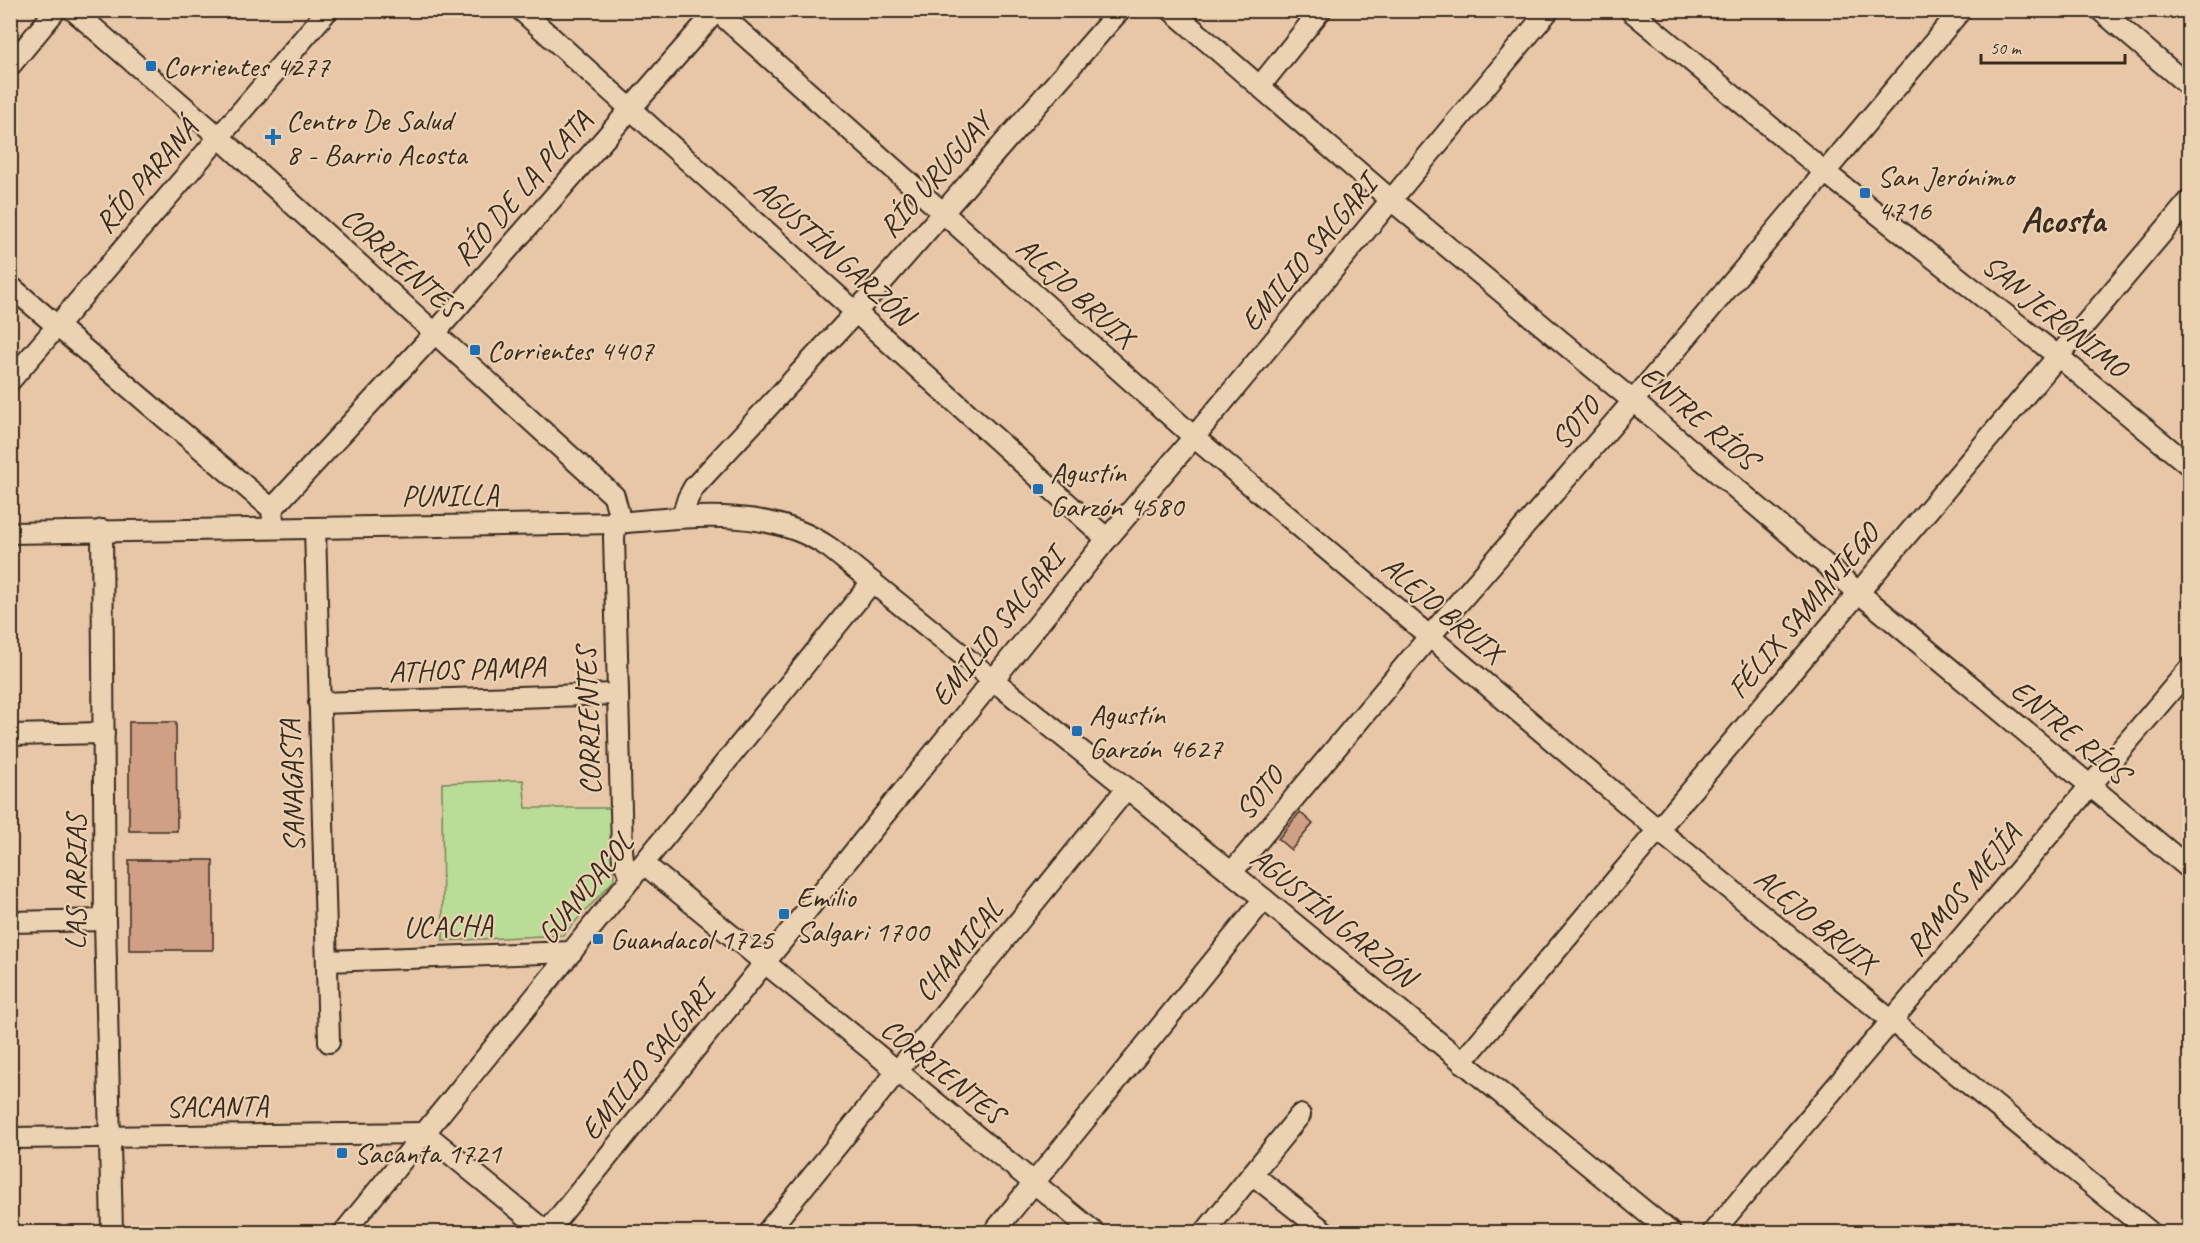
<svg xmlns="http://www.w3.org/2000/svg" width="2200" height="1243" font-family="Caveat,sans-serif">
<rect width="100%" height="100%" fill="#e8c7a9"/>
<filter id="ink" filterUnits="userSpaceOnUse"><feTurbulence type="fractalNoise" baseFrequency=".0167" numOctaves="2"/><feDisplacementMap in="SourceGraphic" scale="12" xChannelSelector="R" yChannelSelector="G"/><feConvolveMatrix kernelMatrix="1 2 1 2 8 2 1 2 1" color-interpolation-filters="sRGB"/></filter>
<g filter="url(#ink)">
<path fill="#b9dd97" stroke="#7a845a" stroke-width="1.5" d="M523 780 526 808H610L614 880 563 935 443 941 442 783Z"/>
<g fill="#d0a086" stroke="#3b2a1e" stroke-width="1.5">
<path d="M129 722H176L177 831H129Z"/>
<path d="M1300 812 1313 824 1291 850 1278 839Z"/>
<rect x="129" y="860" width="84" height="90"/>
</g>
<g fill="none" stroke-linecap="round" stroke-linejoin="round">
<defs>
<g id="minor">
<path d="M73 10 219 137 614 496 618 511 614 537 622 849 623 861 632 878"/>
<path d="M521 10 1107 539"/>
<path d="M716 10 1194 437 1657 829 2150 1232"/>
<path d="M1171 10 1390 199 1633 401 1858 592 2190 869"/>
<path d="M1630 10 1826 173 2059 357 2190 466"/>
<path d="M2100 10 2190 87"/>
<path d="M10 66 56 10"/>
<path d="M1260 86 1321 10"/>
<path d="M10 286 272 509 273 520"/>
<path d="M10 381 328 10"/>
<path d="M272 509 435 333 717 10"/>
<path d="M682 517 688 498 694 487 856 312 1120 10"/>
<path d="M315 528 329 1042"/>
<path d="M102 530 105 920 112 1232"/>
<path d="M10 533 617 523C687 517 769 505 830 548L1264 899 1670 1232"/>
<path d="M319 703 617 694"/>
<path d="M10 735 104 733"/>
<path d="M644 864 1094 1232"/>
<path d="M1232 872 1429 637 1633 401 1961 10"/>
<path d="M10 922 105 920"/>
<path d="M327 961 572 952"/>
<path d="M1462 1062 2190 200"/>
<path d="M425 1133 546 1232"/>
<path d="M10 1138 425 1133"/>
<path d="M1252 1174 1325 1232"/>
<path d="M344 1232 872 582"/>
<path d="M547 1232 1107 539 1194 437 1549 10"/>
<path d="M767 1232 1127 788"/>
<path d="M994 1232 1264 899"/>
<path d="M1205 1232 1300 1115"/>
<path d="M1713 1232 2190 668"/>
</g>
</defs>
<use href="#minor" stroke="#3b2a1e" stroke-width="24"/>
<use href="#minor" stroke="#ebd2b3" stroke-width="20"/>
</g>
</g>
<g fill="#1f6fb2" stroke="#ebd2b3" stroke-width="2">
<rect x="145" y="60" width="12" height="12" rx="3"/>
<path d="M270 128h6v6h6v6h-6v6h-6v-6h-6v-6h6z"/>
<rect x="1859" y="187" width="12" height="12" rx="3"/>
<rect x="469" y="344" width="12" height="12" rx="3"/>
<rect x="1032" y="483" width="12" height="12" rx="3"/>
<rect x="1071" y="725" width="12" height="12" rx="3"/>
<rect x="778" y="908" width="12" height="12" rx="3"/>
<rect x="592" y="933" width="12" height="12" rx="3"/>
<rect x="336" y="1147" width="12" height="12" rx="3"/>
</g>
<g text-anchor="middle" stroke-width="4.5" stroke-linejoin="round" paint-order="stroke">
<g font-size="30" fill="#3b2a1e" stroke="#ebd2b3" text-anchor="start">
<text x="163" y="76">Corrientes 4277</text>
<text x="286" y="130">Centro De Salud<tspan x="286" dy="34">8 - Barrio Acosta</tspan></text>
<text x="1877" y="186">San Jerónimo<tspan x="1877" dy="34">4716</tspan></text>
<text x="487" y="360">Corrientes 4407</text>
<text x="1050" y="482">Agustín<tspan x="1050" dy="34">Garzón 4580</tspan></text>
<text x="1089" y="724">Agustín<tspan x="1089" dy="34">Garzón 4627</tspan></text>
<text x="796" y="907">Emilio<tspan x="796" dy="34">Salgari 1700</tspan></text>
<text x="610" y="949">Guandacol 1725</text>
<text x="354" y="1163">Sacanta 1721</text>
</g>
<g font-size="30" fill="#3b2a1e" stroke="#ebd2b3">
<text transform="translate(935 175) rotate(-49)" y="10">RÍO URUGUAY</text>
<text transform="translate(146 176) rotate(-49)" y="10">RÍO PARANÁ</text>
<text transform="translate(522 188) rotate(-49)" y="10">RÍO DE LA PLATA</text>
<text transform="translate(834 252) rotate(42)" y="10">AGUSTÍN GARZÓN</text>
<text transform="translate(1308 253) rotate(-50)" y="10">EMILIO SALGARI</text>
<text transform="translate(401 262) rotate(42)" y="10">CORRIENTES</text>
<text transform="translate(1076 292) rotate(42)" y="10">ALEJO BRUIX</text>
<text transform="translate(2055 316) rotate(39)" y="10">SAN JERÓNIMO</text>
<text transform="translate(1699 417) rotate(40)" y="10">ENTRE RÍOS</text>
<text transform="translate(1575 423) rotate(-49)" y="10">SOTO</text>
<text transform="translate(450 495) rotate(-1)" y="10">PUNILLA</text>
<text transform="translate(1443 609) rotate(40)" y="10">ALEJO BRUIX</text>
<text transform="translate(1803 611) rotate(-50)" y="10">FÉLIX SAMANIEGO</text>
<text transform="translate(997 627) rotate(-51)" y="10">EMILIO SALGARI</text>
<text transform="translate(467 669) rotate(-2)" y="10">ATHOS PAMPA</text>
<text transform="translate(588 721) rotate(-92)" y="10">CORRIENTES</text>
<text transform="translate(2070 731) rotate(40)" y="10">ENTRE RÍOS</text>
<text transform="translate(292 786) rotate(-92)" y="10">SANAGASTA</text>
<text transform="translate(1259 793) rotate(-50)" y="10">SOTO</text>
<text transform="translate(75 882) rotate(-90)" y="10">LAS ARRIAS</text>
<text transform="translate(585 888) rotate(-51)" y="10">GUANDACOL</text>
<text transform="translate(1963 890) rotate(-50)" y="10">RAMOS MEJÍA</text>
<text transform="translate(1333 917) rotate(39)" y="10">AGUSTÍN GARZÓN</text>
<text transform="translate(1816 920) rotate(39)" y="10">ALEJO BRUIX</text>
<text transform="translate(448 926) rotate(-2)" y="10">UCACHA</text>
<text transform="translate(958 950) rotate(-51)" y="10">CHAMICAL</text>
<text transform="translate(647 1061) rotate(-51)" y="10">EMILIO SALGARI</text>
<text transform="translate(943 1071) rotate(39)" y="10">CORRIENTES</text>
<text transform="translate(217 1106) rotate(-1)" y="10">SACANTA</text>
</g>
<g font-size="36" font-weight="bold" fill="#3b2a1e" stroke="#ebd2b3">
<text x="2063" y="232">Acosta</text>
</g>
</g>
<rect width="2200" height="1243" fill="none" stroke="#ebd2b3" stroke-width="36"/>
<rect x="18" y="18" width="2164" height="1207" fill="none" stroke="#3b2a1e" stroke-width="2" filter="url(#ink)"/>
<path d="M1981 54v9h144v-9" fill="none" stroke="#3b2a1e" stroke-width="3"/>
<text x="1990" y="54" font-size="18" fill="#3b2a1e" stroke="#ebd2b3" stroke-width="4.5" paint-order="stroke">50 m</text>
</svg>
